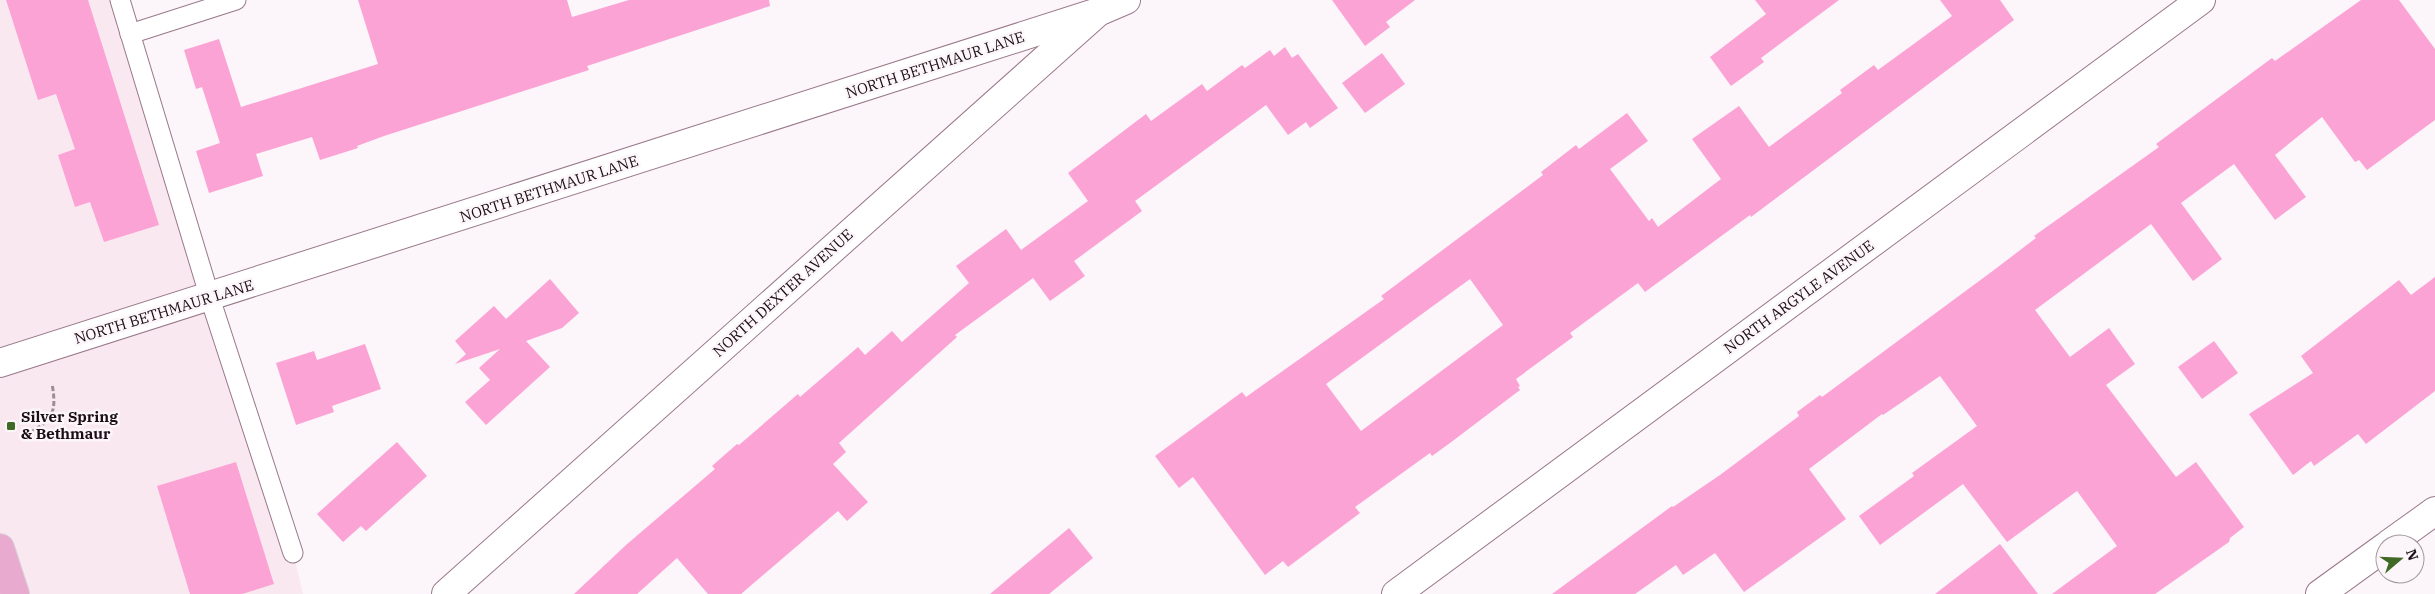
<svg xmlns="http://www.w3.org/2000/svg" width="2435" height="594" font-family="'IBM Plex Serif',serif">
<rect width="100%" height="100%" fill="#fcf5f9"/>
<path fill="#fae8f1" d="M0 0H119L293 553 303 594H15L0 548Z"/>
<g fill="#fca3d6" fill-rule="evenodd">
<path d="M6 0H88L159 225 104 242 90 202 75 207 58 155 75 149 56 94 38 100Z"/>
<path d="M358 0H567L572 17 629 0H769L770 6 587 66 589 70 384 136 357 146 358 148 320 160 312 137 256 154 263 176 209 193 196 151 220 143 202 87 196 89 184 50 219 39 241 107 378 64Z"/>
<path d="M1332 0H1415L1386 22 1390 27 1365 46Z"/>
<path d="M1755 0H1839L1761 58 1764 62 1731 86 1710 57 1766 14Z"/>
<path d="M1940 0H2000L2014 20 1751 217 1750 215 1645 292 1638 283 1570 333 1573 337 1516 379 1520 386 1518 387 1520 390 1450 443 1432 456 1430 453 1355 507 1360 513 1288 567 1283 561 1265 575 1193 477 1179 488 1155 456 1242 392 1246 397 1384 299 1381 296 1543 175 1541 172 1576 145 1579 149 1627 113 1648 141 1610 169 1649 221 1652 218 1658 227 1721 179 1692 139 1739 106 1769 147 1842 93 1840 90 1874 65 1878 70 1952 16ZM1470 279 1503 325 1361 431 1326 384Z"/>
<path d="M2361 0H2399L2435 49V120L2367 170 2359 160 2355 162 2322 117 2275 155 2306 197 2275 220 2234 164 2181 203 2222 259 2193 281 2151 224 2035 310 2070 357 2109 328 2135 364 2106 385 2176 477 2196 462 2244 527 2230 538 2229 542 2155 594H2052L2117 546 2077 491 2007 542 1963 484 1880 545 1859 516 1914 476 1912 473 1977 426 1940 376 1883 415 1882 414 1809 469 1846 519 1744 592 1715 553 1683 575 1676 565 1635 594H1552L1672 506 1673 507 1720 475 1799 416 1797 412 1820 395 1822 397 1994 270 2036 238 2034 236 2159 147 2156 144 2272 58 2275 61Z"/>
<path d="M1285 47 1292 58 1298 54 1338 108 1310 128 1306 122 1288 135 1266 105 1135 201 1142 211 1074 261 1085 276 1050 301 1033 278 955 335 957 337 839 443 846 452 833 464 868 502 847 521 838 511 741 594H708L677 558 637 594H574L626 545 715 469 712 466 737 444 739 445 798 394 800 397 858 347 865 355 892 331 902 342 969 283 956 266 1006 229 1021 250 1088 201 1068 173 1146 114 1151 121 1202 84 1207 91 1242 65 1245 68 1270 50 1274 56Z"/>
<path d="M1382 53 1405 84 1365 113 1342 83Z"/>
<path d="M2435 277V391L2366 444 2358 434 2314 466 2311 461 2293 475 2249 414 2313 373 2301 356 2399 280 2411 295Z"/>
<path d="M550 279 579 313 562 328 526 341 550 367 486 425 465 402 490 380 479 368 500 349 455 364 466 354 455 341 494 306 506 319Z"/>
<path d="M2214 341 2238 373 2202 399 2178 367Z"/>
<path d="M365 344 381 389 332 406 334 412 296 425 276 363 314 351 317 360Z"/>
<path d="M397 442 427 476 366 531 361 526 343 542 317 514Z"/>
<path d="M236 462 274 584 242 594H190L157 486Z"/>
<path d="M1069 528 1093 558 1049 594H990Z"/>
<path d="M2000 544 2038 594H1935Z"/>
</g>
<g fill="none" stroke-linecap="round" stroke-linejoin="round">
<defs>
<g id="lane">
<path d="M120 0 210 298 293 553"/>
<path d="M130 34 236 0"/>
</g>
<g id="street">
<path d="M0 363 1098 12"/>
<path d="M2389 544 2435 511"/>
<path d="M446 594 1098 12 1126 0"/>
<path d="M1396 594 2201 0"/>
<path d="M2320 594 2385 547"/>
</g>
<path id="primary" d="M0 548 15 594"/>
</defs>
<use href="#lane" stroke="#99788a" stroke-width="21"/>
<use href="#street" stroke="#99788a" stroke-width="30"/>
<use href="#primary" stroke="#d6d4d5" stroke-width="30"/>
<path stroke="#998f95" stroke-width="3" stroke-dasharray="5 2.5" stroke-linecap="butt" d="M23 436C50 422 58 416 52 384"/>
<use href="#lane" stroke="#fff" stroke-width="19"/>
<use href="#street" stroke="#fff" stroke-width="28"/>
<use href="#primary" stroke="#e8abcf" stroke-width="28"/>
</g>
<rect fill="#406926" stroke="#fcf5f9" stroke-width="2" x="6" y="421" width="10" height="10" rx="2.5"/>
<g text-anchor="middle" stroke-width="5" stroke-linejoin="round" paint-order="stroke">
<g font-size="15" fill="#1a0e15" stroke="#fcf5f9">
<text transform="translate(935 65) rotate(-18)" y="5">NORTH BETHMAUR LANE</text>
<text transform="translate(549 189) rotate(-18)" y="5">NORTH BETHMAUR LANE</text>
<text transform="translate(783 293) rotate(-42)" y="5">NORTH DEXTER AVENUE</text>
<text transform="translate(1799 297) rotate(-36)" y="5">NORTH ARGYLE AVENUE</text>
<text transform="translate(164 312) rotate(-17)" y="5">NORTH BETHMAUR LANE</text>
</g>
<g font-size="15" font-weight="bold" fill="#1a0e15" stroke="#fcf5f9" text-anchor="start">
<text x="21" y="422">Silver Spring<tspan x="21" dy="17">&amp; Bethmaur</tspan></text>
</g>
</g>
<g transform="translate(2400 559) rotate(71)"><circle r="24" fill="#fcf5f9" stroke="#a2999e"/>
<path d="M0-4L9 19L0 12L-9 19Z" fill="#406926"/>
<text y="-8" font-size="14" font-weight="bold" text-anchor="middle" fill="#1a0e15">N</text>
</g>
</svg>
